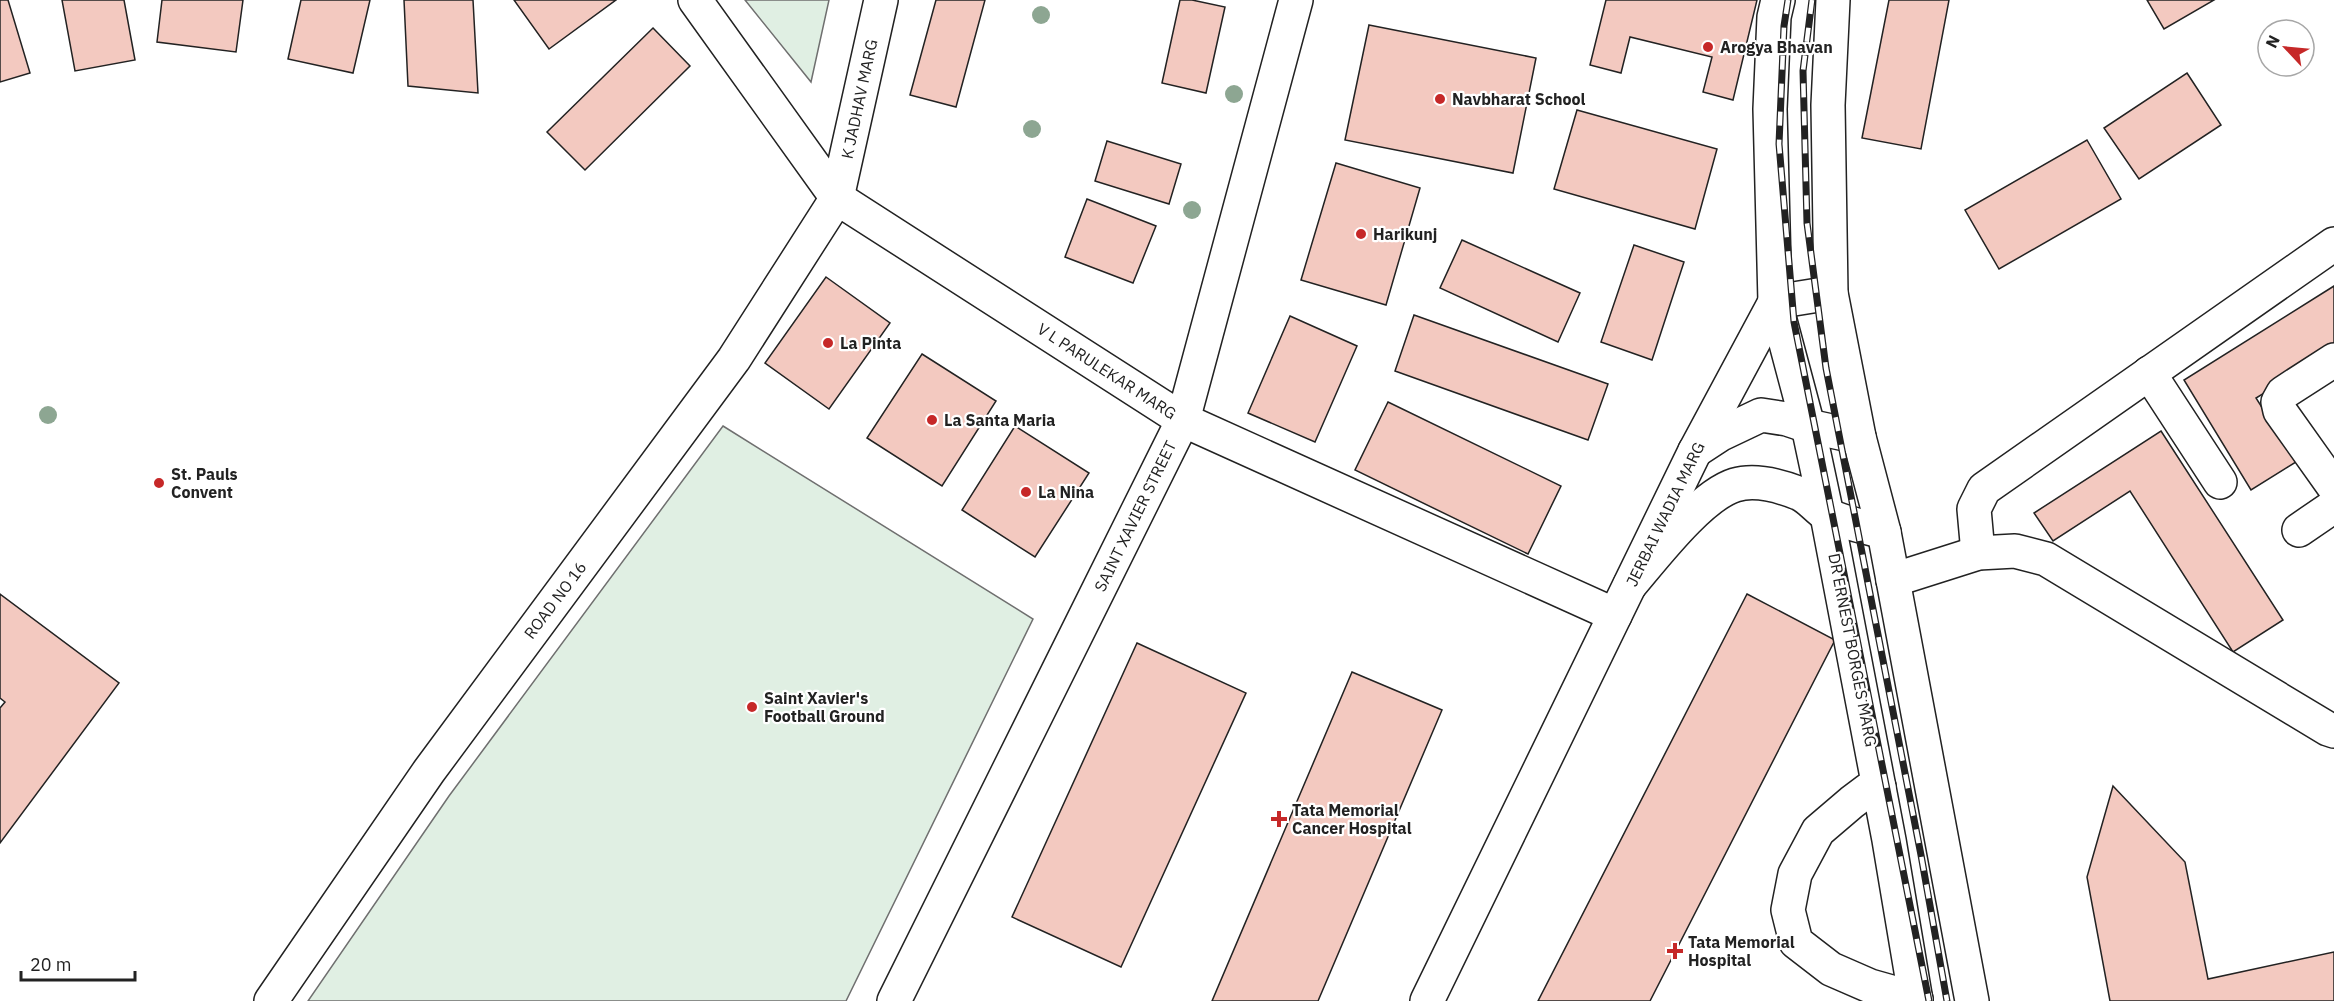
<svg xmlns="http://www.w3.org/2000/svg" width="2334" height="1001" font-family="'IBM Plex Sans',sans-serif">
<rect width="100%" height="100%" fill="#fff"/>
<g fill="#e0efe3" stroke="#6f6f6f" stroke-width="1.5">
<path d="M745 0H829L811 82Z"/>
<path d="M723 426 1033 619 846 1001H308L449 796Z"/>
</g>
<g fill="#f3c9c0" stroke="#222" stroke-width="1.5">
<path d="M0 0H8L30 73 0 82Z"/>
<path d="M62 0H124L135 60 75 71Z"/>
<path d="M162 0H243L236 52 157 42Z"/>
<path d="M301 0H370L353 73 288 59Z"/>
<path d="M404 0H473L478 93 408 86Z"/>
<path d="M514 0H616L549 49Z"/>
<path d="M936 0H985L956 107 910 95Z"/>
<path d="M1180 0H1192L1225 7 1206 93 1162 83Z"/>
<path d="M1606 0H1757L1733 100 1703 92 1712 57 1630 37 1621 73 1590 65Z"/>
<path d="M1889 0H1949L1921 149 1862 138Z"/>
<path d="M2147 0H2214L2164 29Z"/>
<path d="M1369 25 1536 58 1513 173 1345 140Z"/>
<path d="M653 28 690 66 585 170 547 132Z"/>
<path d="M2187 73 2221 125 2139 179 2104 128Z"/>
<path d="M1577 110 1717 149 1695 229 1554 189Z"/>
<path d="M2087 140 2121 199 1999 269 1965 210Z"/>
<path d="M1107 141 1181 164 1169 204 1095 181Z"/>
<path d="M1336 163 1420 188 1386 305 1301 280Z"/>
<path d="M1087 199 1156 226 1133 283 1065 257Z"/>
<path d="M1462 240 1580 293 1558 342 1440 288Z"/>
<path d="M1634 245 1684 262 1652 360 1601 342Z"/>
<path d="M826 277 890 323 829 409 765 363Z"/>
<path d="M2334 286V350L2256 398 2296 462 2251 490 2184 380Z"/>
<path d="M1414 315 1608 384 1588 440 1395 371Z"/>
<path d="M1290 316 1357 346 1315 442 1248 413Z"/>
<path d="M922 354 996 401 942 486 867 438Z"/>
<path d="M1388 402 1561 486 1528 554 1355 470Z"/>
<path d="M1015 426 1089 473 1035 557 962 510Z"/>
<path d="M2161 431 2283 620 2233 652 2130 491 2053 541 2034 513Z"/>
<path d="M0 594 119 683 0 843V708L5 702 0 698Z"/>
<path d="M1747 594 1835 640 1650 1001H1538Z"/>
<path d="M1137 643 1246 693 1121 967 1012 917Z"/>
<path d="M1352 672 1442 710 1318 1001H1212Z"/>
<path d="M2113 786 2185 862 2208 979 2334 952V1001H2110L2087 877Z"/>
</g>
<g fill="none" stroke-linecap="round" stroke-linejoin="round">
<defs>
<g id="minor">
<path d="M695 0 837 198 1183 420 1615 615"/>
<path d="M2334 360 2283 393 2278 402 2280 411 2334 487"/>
<path d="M2149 373 2220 482"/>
<path d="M2299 530 2334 506"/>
<path d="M1978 553 1974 509 1984 489 2334 244"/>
<path d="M1893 580 1978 553 2015 551 2046 559 2328 729 2334 731"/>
<path d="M1879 787 1868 790 1852 802 1818 831 1795 874 1788 910 1796 942 1831 969 1870 986 1916 999"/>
<path d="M271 1001 429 771 734 359 837 198 881 0"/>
<path d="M894 1001 1183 420 1296 0"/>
<path d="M1427 1001 1695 451 1775 302 1831 293"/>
</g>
<g id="major">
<path d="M1778 0 1774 17 1770 109 1775 302 1808 426 1827 515 1889 840 1916 1001"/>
<path d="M1833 0 1828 105 1831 293 1859 437 1884 532 1972 1001"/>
<path d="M1695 451 1721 434 1761 415 1787 419 1808 426 1859 437"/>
<path d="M1630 585C1654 557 1700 496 1735 485 1755 479 1780 486 1798 493 1809 497 1817 509 1827 515 1844 523 1866 527 1884 532"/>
</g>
</defs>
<use href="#minor" stroke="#222" stroke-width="36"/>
<use href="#major" stroke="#222" stroke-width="36"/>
<use href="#minor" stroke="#fff" stroke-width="33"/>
<use href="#major" stroke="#fff" stroke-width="33"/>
<defs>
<g id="rail">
<path d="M1788 0 1784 26 1779 144 1794 322 1929 1001"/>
<path d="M1812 0 1803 71 1807 223 1826 368 1921 855 1947 1001"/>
</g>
</defs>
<use href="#rail" stroke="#222" stroke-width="7"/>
<use href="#rail" stroke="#fff" stroke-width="4.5" stroke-dasharray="14" stroke-linecap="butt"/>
</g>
<g fill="#8da692">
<circle cx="1041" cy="15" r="9"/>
<circle cx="1234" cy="94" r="9"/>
<circle cx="1032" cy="129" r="9"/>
<circle cx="1192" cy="210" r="9"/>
<circle cx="48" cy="415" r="9"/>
</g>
<g fill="#c62828" stroke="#fff" stroke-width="2">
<circle cx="1708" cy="47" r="6"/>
<circle cx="1440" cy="99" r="6"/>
<circle cx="1361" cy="234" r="6"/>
<circle cx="828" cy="343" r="6"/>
<circle cx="932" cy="420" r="6"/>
<circle cx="159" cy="483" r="6"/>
<circle cx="1026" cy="492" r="6"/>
<circle cx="752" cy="707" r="6"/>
<path d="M1276 810h6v6h6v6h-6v6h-6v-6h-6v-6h6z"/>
<path d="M1672 942h6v6h6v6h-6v6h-6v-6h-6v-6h6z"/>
</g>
<g text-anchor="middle" stroke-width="4.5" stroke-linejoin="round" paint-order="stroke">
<g font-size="16" font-weight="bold" fill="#222" stroke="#fff" text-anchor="start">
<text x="1720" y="53">Arogya Bhavan</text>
<text x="1452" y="105">Navbharat School</text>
<text x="1373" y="240">Harikunj</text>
<text x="840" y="349">La Pinta</text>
<text x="944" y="426">La Santa Maria</text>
<text x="171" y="480">St. Pauls<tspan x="171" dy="18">Convent</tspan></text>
<text x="1038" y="498">La Nina</text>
<text x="764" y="704">Saint Xavier's<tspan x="764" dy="18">Football Ground</tspan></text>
<text x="1292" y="816">Tata Memorial<tspan x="1292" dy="18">Cancer Hospital</tspan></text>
<text x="1688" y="948">Tata Memorial<tspan x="1688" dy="18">Hospital</tspan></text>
</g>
<g font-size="16" fill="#222" stroke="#fff">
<text transform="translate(859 99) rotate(-78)" y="6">K JADHAV MARG</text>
<text transform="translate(1107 371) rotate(33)" y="6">V L PARULEKAR MARG</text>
<text transform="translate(1665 514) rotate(-64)" y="6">JERBAI WADIA MARG</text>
<text transform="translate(1135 516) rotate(-64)" y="6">SAINT XAVIER STREET</text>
<text transform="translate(555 600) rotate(-53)" y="6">ROAD NO 16</text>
<text transform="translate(1853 650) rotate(79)" y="6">DR ERNEST BORGES MARG</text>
</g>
</g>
<g transform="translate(2286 48) rotate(296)"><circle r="28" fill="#ffffff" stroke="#a7a7a7" stroke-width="1.5"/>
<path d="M0-4.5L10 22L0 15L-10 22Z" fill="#c62828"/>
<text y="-9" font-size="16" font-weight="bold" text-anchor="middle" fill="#222222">N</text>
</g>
<path d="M21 971v9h114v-9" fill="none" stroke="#222222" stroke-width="3"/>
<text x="30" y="971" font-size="18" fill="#222222" stroke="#ffffff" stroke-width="4.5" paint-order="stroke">20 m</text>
</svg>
